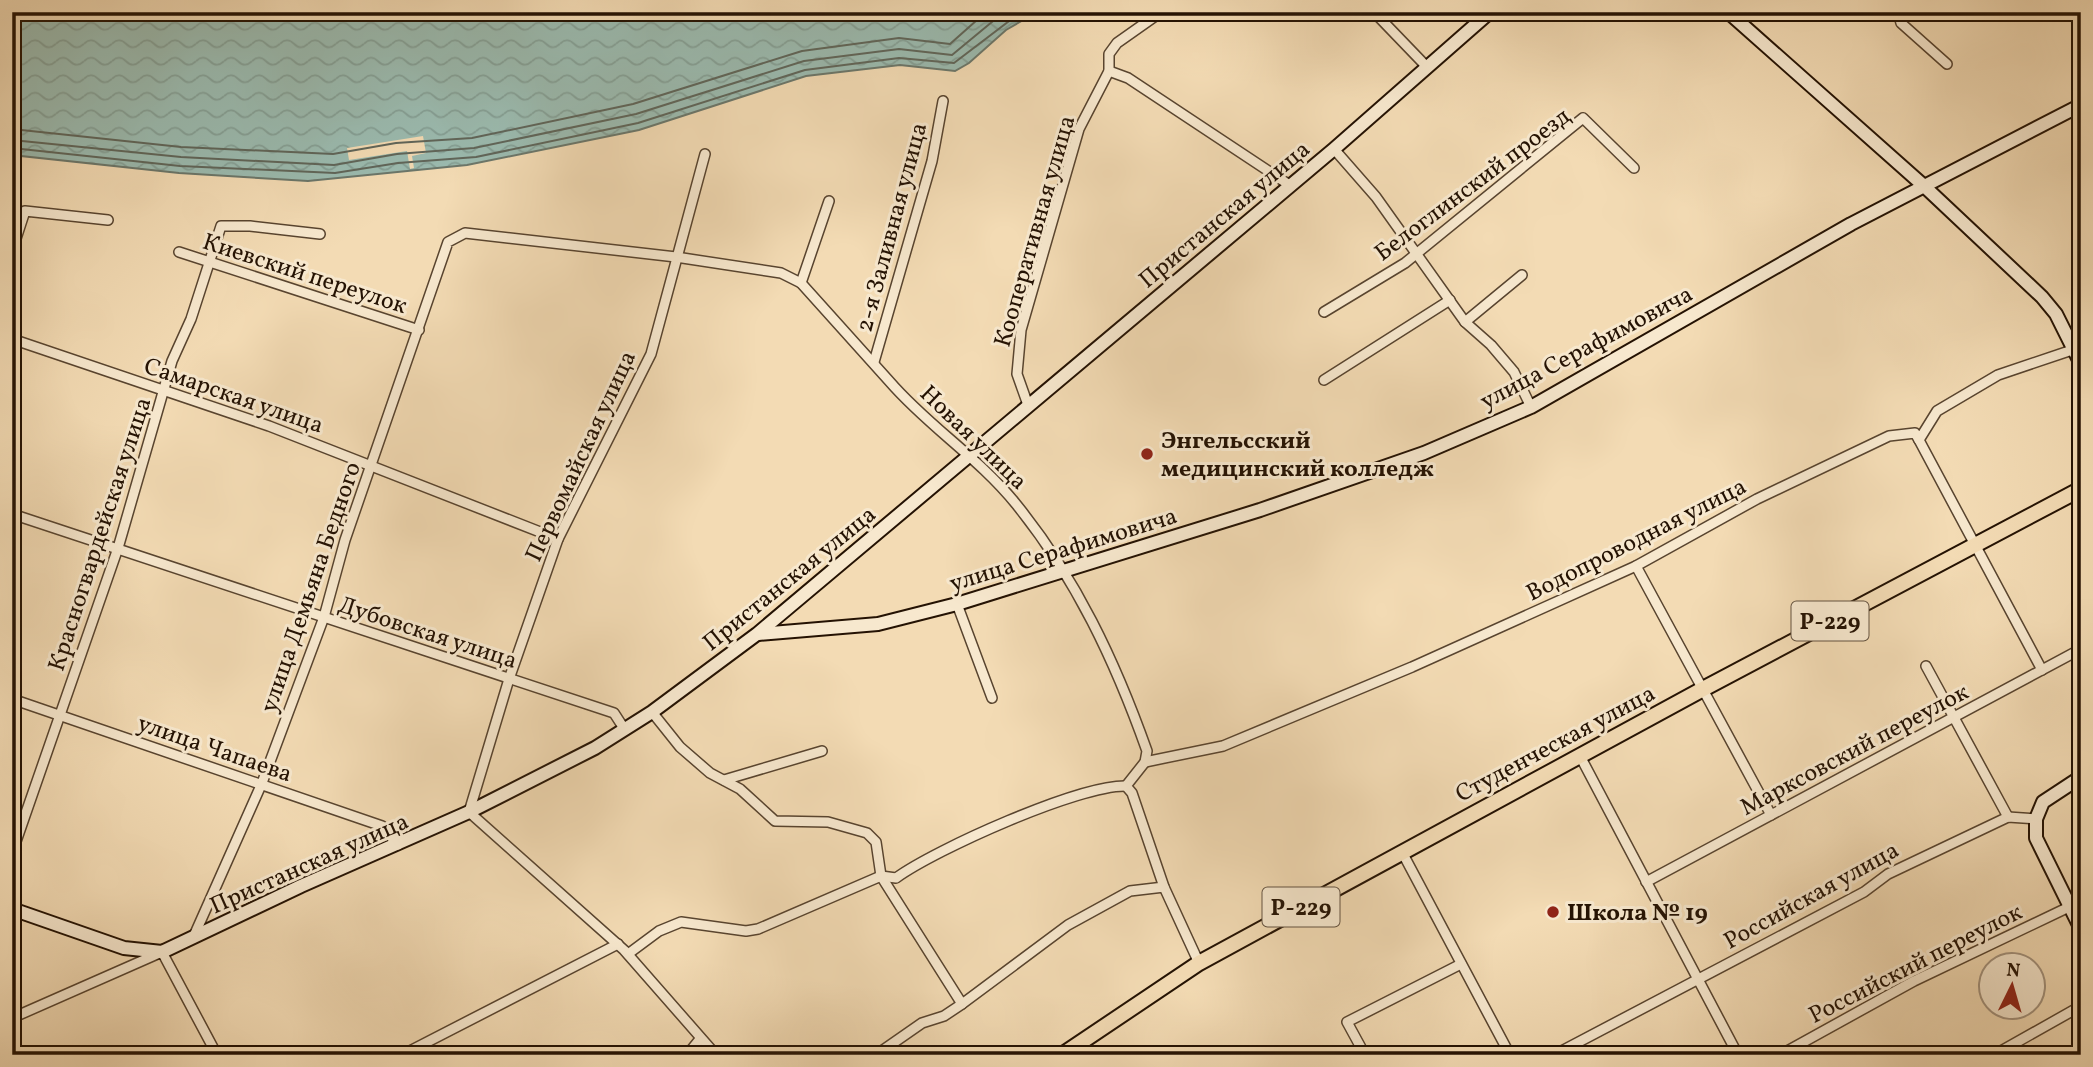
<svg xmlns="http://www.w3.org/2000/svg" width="2093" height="1067" font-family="Vollkorn,serif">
<defs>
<pattern id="water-waves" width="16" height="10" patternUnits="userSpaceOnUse" patternTransform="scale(1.75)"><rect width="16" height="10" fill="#9bbbb0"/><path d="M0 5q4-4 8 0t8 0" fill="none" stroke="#85a096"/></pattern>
</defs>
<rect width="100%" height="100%" fill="#f3dbb4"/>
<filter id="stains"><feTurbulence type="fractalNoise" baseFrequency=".00286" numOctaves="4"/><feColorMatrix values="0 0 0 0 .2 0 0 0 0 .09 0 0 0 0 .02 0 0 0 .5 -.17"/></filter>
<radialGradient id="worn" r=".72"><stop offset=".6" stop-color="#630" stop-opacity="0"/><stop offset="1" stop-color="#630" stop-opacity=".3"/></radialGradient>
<path fill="url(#water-waves)" stroke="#6b776b" stroke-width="2" d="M12 12H1037L1006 30 969 63 955 71 900 65 806 76 639 130 467 165 308 181 179 173 12 155Z"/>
<path fill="#f3dbb4" d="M423 136 426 153 412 156 414 168 410 169 407 151 349 160 347 148Z"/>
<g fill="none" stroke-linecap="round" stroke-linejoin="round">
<g stroke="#60665a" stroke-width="2">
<path d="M12 129 181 147 333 154 396 143 472 138 633 104 802 51 899 38 950 44 986 12"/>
<path d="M12 140 181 157 334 165 397 154 474 148 636 114 804 61 899 49 952 55 1004 12"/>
<path d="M12 148 180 166 335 173 398 163 476 157 638 123 805 70 899 58 954 63 1021 12"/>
</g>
<defs>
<g id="street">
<path d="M1374 12 1426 66"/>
<path d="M1898 12 1901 23 1947 64"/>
<path d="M1109 71 1128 78 1291 186"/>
<path d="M1334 149 1376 197 1465 322 1491 345 1514 372 1531 407"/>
<path d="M705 154 651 354 558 539 509 679 469 812 624 950 716 1055"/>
<path d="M12 251 25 211 108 220"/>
<path d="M179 252 419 330"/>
<path d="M801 283 829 201"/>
<path d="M1324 312 1405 263 1583 118 1634 168"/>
<path d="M1465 322 1522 275"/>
<path d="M12 339 269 426 558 539"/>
<path d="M874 362 932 161 943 101"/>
<path d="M1324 380 1450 300"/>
<path d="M1028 405 1017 374 1021 330 1079 129 1109 71V54L1117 43 1161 12"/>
<path d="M1919 440 2042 670"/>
<path d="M12 514 614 713 625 730"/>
<path d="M1636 566 1771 815"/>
<path d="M957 604 992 698"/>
<path d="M1926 666 2008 817"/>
<path d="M12 699 382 826 398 845"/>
<path d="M652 712 680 747 710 773 740 789 775 821 828 822 867 833 876 842 881 876 962 1004"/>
<path d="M1580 756 1738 1055"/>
<path d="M1145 762 1223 746 1412 667 1636 566 1757 499 1889 436 1915 433 1919 440 1937 411 1998 375 2081 347"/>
<path d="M724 780 822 751"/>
<path d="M1402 852 1510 1055"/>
<path d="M12 853 118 548 172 361 191 319 221 226H250L320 234"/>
<path d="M1646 882 2081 649"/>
<path d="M193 938 262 783 324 617 345 540 448 242 465 233 676 257 781 273 801 283C831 316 860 349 890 382 928 426 979 458 1016 504 1076 578 1115 661 1147 751L1145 762 1126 786 1132 793 1164 887 1199 963"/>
<path d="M628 954 659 931 681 922 746 931 758 929 881 876 896 878C936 849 1079 785 1126 786"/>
<path d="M12 1018 162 952 217 1055"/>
<path d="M402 1055 618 944"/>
<path d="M687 1055 700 1039"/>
<path d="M876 1055 922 1023 944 1016 962 1004 1068 925 1130 891 1164 887"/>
<path d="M1365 1055 1347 1022 1461 964"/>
<path d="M1554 1055 1864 892 1888 874 2008 817 2036 819"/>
<path d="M1780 1055 1914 981 2069 907"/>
<path d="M1994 1055 2081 1006"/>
</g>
<g id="secondary">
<path d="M1728 12 1924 186 2042 297 2056 314 2081 364"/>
<path d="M758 634 878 624 957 604 1260 510 1424 453 1531 407 1851 224 2081 105"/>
<path d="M2081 777 2043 802 2036 819V838L2081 929"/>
<path d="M12 909 124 948 162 952 301 886 469 812 595 748 652 712 757 634 1334 149 1490 12"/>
</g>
<path id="primary" d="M1062 1055 1199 963 1703 689 2081 489"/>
</defs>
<use href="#street" stroke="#58442f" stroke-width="12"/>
<use href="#secondary" stroke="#241203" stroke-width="16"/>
<use href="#primary" stroke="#241203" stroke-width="18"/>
<use href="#street" stroke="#f7e8ce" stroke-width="9"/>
<use href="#secondary" stroke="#f7e8ce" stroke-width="12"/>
<use href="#primary" stroke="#f3dbb4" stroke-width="14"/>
</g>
<g fill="#8f2418" stroke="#f7e8ce" stroke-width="2.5">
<circle cx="1147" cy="454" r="7"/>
<circle cx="1553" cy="912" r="7"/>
</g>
<g text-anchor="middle" stroke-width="6" stroke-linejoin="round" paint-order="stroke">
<g fill="#f7e8ce" stroke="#635240" stroke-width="2">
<rect x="1791.5" y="601.5" width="77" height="39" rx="5"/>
<rect x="1262.5" y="887.5" width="77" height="39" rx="5"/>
</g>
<g font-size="23" font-weight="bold" fill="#241203">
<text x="1830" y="629">Р-229</text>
<text x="1301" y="915">Р-229</text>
</g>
<g font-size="24" fill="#241203" stroke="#f7e8ce">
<text transform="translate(1472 184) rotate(-37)" y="8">Белоглинский проезд</text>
<text transform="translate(1224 214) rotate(-40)" y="8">Пристанская улица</text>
<text transform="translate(891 227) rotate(-75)" y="8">2-я Заливная улица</text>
<text transform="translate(1034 231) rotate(-74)" y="8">Кооперативная улица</text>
<text transform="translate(305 273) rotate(18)" y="8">Киевский переулок</text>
<text transform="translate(1586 347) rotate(-28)" y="8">улица Серафимовича</text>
<text transform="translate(234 395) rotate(19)" y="8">Самарская улица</text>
<text transform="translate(974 437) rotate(44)" y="8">Новая улица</text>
<text transform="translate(580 456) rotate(-65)" y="8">Первомайская улица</text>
<text transform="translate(99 534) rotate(-72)" y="8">Красногвардейская улица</text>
<text transform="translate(1636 539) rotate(-27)" y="8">Водопроводная улица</text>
<text transform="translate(1063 549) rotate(-17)" y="8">улица Серафимовича</text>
<text transform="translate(789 578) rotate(-39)" y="8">Пристанская улица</text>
<text transform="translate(310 587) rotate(-71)" y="8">улица Демьяна Бедного</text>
<text transform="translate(428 632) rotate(18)" y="8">Дубовская улица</text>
<text transform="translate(1555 743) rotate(-28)" y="8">Студенческая улица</text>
<text transform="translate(215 748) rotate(19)" y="8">улица Чапаева</text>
<text transform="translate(1854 749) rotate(-28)" y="8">Марксовский переулок</text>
<text transform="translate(309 863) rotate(-24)" y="8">Пристанская улица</text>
<text transform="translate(1811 895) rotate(-29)" y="8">Российская улица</text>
<text transform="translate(1915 963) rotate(-27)" y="8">Российский переулок</text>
</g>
<g font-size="24" font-weight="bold" fill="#241203" stroke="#f7e8ce" text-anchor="start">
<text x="1161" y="448">Энгельсский<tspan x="1161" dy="28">медицинский колледж</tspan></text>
<text x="1567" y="920">Школа № 19</text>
</g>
</g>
<rect width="2093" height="1067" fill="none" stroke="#f3dbb4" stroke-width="42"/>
<rect x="14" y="14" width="2065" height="1039" fill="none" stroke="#241203" stroke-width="3.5"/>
<rect x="21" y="21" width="2051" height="1025" fill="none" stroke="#241203" stroke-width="2"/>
<g transform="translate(2012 986) rotate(5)"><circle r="33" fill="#f7e8ce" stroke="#a3927d" stroke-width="2"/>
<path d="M0-5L12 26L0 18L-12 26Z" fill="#8f2418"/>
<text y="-10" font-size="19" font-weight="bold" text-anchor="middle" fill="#241203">N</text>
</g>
<rect width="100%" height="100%" filter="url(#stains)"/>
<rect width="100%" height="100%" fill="url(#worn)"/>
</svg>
